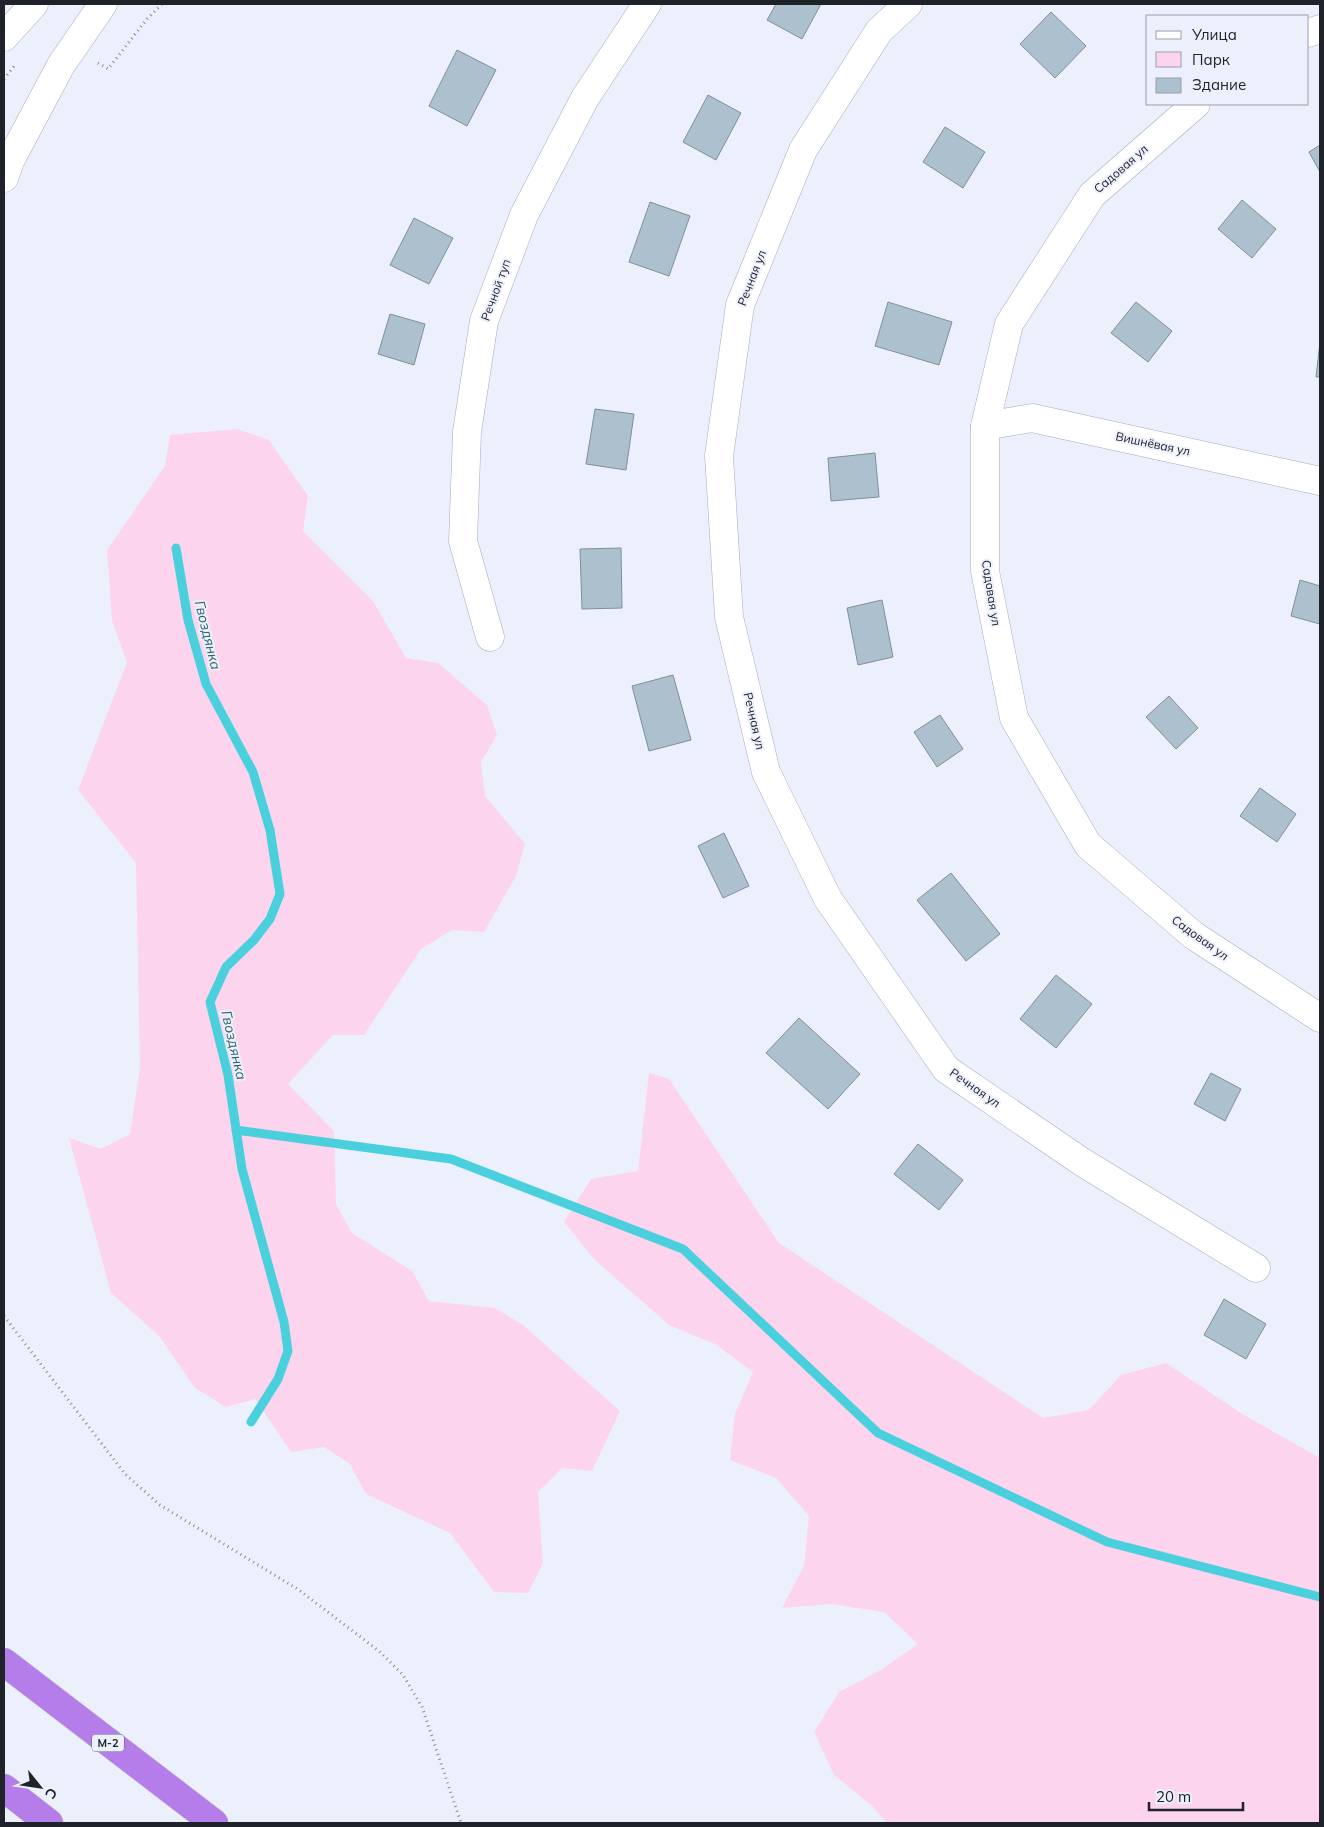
<svg xmlns="http://www.w3.org/2000/svg" width="1324" height="1827" font-family="Mulish,sans-serif">
<rect width="100%" height="100%" fill="#ecf0fc"/>
<g fill="#fcd4ee">
<path d="M237 429 269 440 308 496 303 531 373 601 406 658 438 663 487 705 497 735 481 762 485 796 525 844 516 876 484 932 452 930 421 949 364 1035H333L288 1084 334 1131 336 1204 352 1233 412 1271 429 1301 495 1308 523 1325 620 1411 592 1471 562 1468 538 1492 543 1563 528 1593 494 1592 450 1533 366 1494 350 1464 324 1447 291 1452 255 1399 226 1407 195 1388 159 1336 111 1293 69 1138 101 1149 130 1134 140 1067 136 863 78 790 127 662 112 621 107 550 165 466 170 435Z"/>
<path d="M649 1073 669 1079 779 1243 1043 1418 1089 1410 1121 1375 1166 1363 1244 1415 1320 1458V1823H887L872 1806 834 1775 814 1732 839 1692 881 1670 918 1644 884 1612 832 1604 782 1608 804 1566 809 1516 776 1478 730 1460 735 1414 753 1372 715 1344 669 1325 595 1260 564 1222 591 1179 638 1171Z"/>
</g>
<g fill="none" stroke-linecap="round" stroke-linejoin="round">
<g stroke="#4ad0dc" stroke-width="9">
<path d="M176 548 188 620 206 684 253 772 270 830 280 894 270 919 254 940 226 967 210 1002 228 1075 242 1169 284 1322 288 1351 278 1379 251 1422"/>
<path d="M236 1130 451 1159 683 1249 878 1433 1107 1542 1320 1597"/>
</g>
</g>
<g fill="#adc0ce" stroke="#7d8f9c">
<path d="M776 4H821L802 39 767 20Z"/>
<path d="M1051 12 1086 46 1055 78 1020 44Z"/>
<path d="M457 50 496 70 467 126 429 106Z"/>
<path d="M708 95 741 113 716 160 683 142Z"/>
<path d="M945 127 985 152 963 188 923 162Z"/>
<path d="M1320 145V172L1309 152Z"/>
<path d="M1242 200 1276 229 1252 258 1218 229Z"/>
<path d="M650 202 690 216 669 276 629 262Z"/>
<path d="M414 218 453 238 429 284 390 265Z"/>
<path d="M888 302 952 322 939 365 875 346Z"/>
<path d="M1136 302 1172 331 1148 362 1111 333Z"/>
<path d="M390 314 425 324 414 365 378 354Z"/>
<path d="M1320 342V377H1316Z"/>
<path d="M595 409 634 414 626 470 586 464Z"/>
<path d="M875 453 879 497 831 501 828 458Z"/>
<path d="M621 548 622 608 582 609 580 549Z"/>
<path d="M1300 580 1320 586V624L1291 616Z"/>
<path d="M882 600 893 657 858 665 847 608Z"/>
<path d="M673 675 691 740 649 751 632 686Z"/>
<path d="M1169 696 1198 728 1176 749 1146 717Z"/>
<path d="M940 715 963 749 937 767 914 732Z"/>
<path d="M1260 788 1296 814 1277 842 1240 816Z"/>
<path d="M724 833 749 886 723 898 698 846Z"/>
<path d="M951 873 1000 934 966 961 917 900Z"/>
<path d="M1056 975 1092 1004 1056 1048 1020 1019Z"/>
<path d="M799 1018 860 1074 828 1109 766 1053Z"/>
<path d="M1211 1073 1241 1089 1225 1121 1194 1104Z"/>
<path d="M918 1144 963 1180 939 1210 894 1174Z"/>
<path d="M1224 1299 1266 1324 1246 1359 1204 1335Z"/>
</g>
<g fill="none" stroke-linecap="round" stroke-linejoin="round">
<defs>
<g id="minor">
<path d="M908 4 879 31 803 150 740 305 719 456 729 617 766 772 828 899 946 1069 1082 1162 1256 1268"/>
<path d="M1308 33 1320 29"/>
<path d="M4 37 34 4"/>
<path d="M1196 104 1092 195 1009 324 985 426V571L1014 718 1088 845 1193 935 1320 1018"/>
<path d="M4 178 10 161 61 65 103 4"/>
<path d="M985 426 1032 418 1320 481"/>
<path d="M490 637 463 541 467 432 484 321 524 215 585 98 647 4"/>
</g>
<g id="highway">
<path d="M4 1662 214 1823"/>
<path d="M4 1788 49 1823"/>
</g>
</defs>
<use href="#minor" stroke="#a5abbe" stroke-width="29"/>
<use href="#highway" stroke="#ceced0" stroke-width="29"/>
<g stroke="#898c96" stroke-width="3" stroke-dasharray="1 4" stroke-linecap="butt">
<path d="M98 63 108 69 147 19 162 4"/>
<path d="M4 79 15 65"/>
<path d="M4 1316 125 1474 160 1505 299 1590 379 1651 403 1675 422 1707 461 1823"/>
</g>
<use href="#minor" stroke="#fff" stroke-width="28"/>
<use href="#highway" stroke="#b47dea" stroke-width="28"/>
</g>
<g text-anchor="middle" stroke-width="4" stroke-linejoin="round" paint-order="stroke">
<rect fill="#ecf0fc" stroke="#5d6068" stroke-width="1" x="92" y="1734.5" width="32" height="17" rx="4"/>
<g font-size="11" font-weight="bold" fill="#202229">
<text x="108" y="1747">М-2</text>
</g>
<g font-size="12" fill="#202229" stroke="#ecf0fc">
<text transform="translate(1121 169) rotate(-41)" y="4">Садовая ул</text>
<text transform="translate(752 278) rotate(-69)" y="4">Речная ул</text>
<text transform="translate(496 290) rotate(-70)" y="4">Речной туп</text>
<text transform="translate(1153 444) rotate(12)" y="4">Вишнёвая ул</text>
<text transform="translate(991 593) rotate(81)" y="4">Садовая ул</text>
<text transform="translate(754 721) rotate(77)" y="4">Речная ул</text>
<text transform="translate(1200 938) rotate(36)" y="4">Садовая ул</text>
<text transform="translate(975 1088) rotate(35)" y="4">Речная ул</text>
</g>
<g font-size="14" font-style="italic" fill="#2b6167" stroke="#ecf0fc">
<text transform="translate(208 635) rotate(76)" y="5">Гвоздянка</text>
<text transform="translate(234 1045) rotate(77)" y="5">Гвоздянка</text>
</g>
</g>
<rect width="1324" height="1827" fill="none" stroke="#202229" stroke-width="10"/>
<rect x="1146" y="15" width="162" height="90" fill="#ecf0fc" stroke="#9a9ea8"/>
<rect x="1156" y="31" width="25" height="8" fill="#ffffff" stroke="#9a9ea8"/>
<text x="1192" y="40" font-size="15" fill="#202229">Улица</text>
<rect x="1156" y="52" width="25" height="15" fill="#fcd4ee" stroke="#9a9ea8"/>
<text x="1192" y="65" font-size="15" fill="#202229">Парк</text>
<rect x="1156" y="78" width="25" height="15" fill="#adc0ce" stroke="#9a9ea8"/>
<text x="1192" y="90" font-size="15" fill="#202229">Здание</text>
<g transform="translate(40 1787) rotate(120)" stroke="#ecf0fc" stroke-width="4" paint-order="stroke">
<path d="M0-4L9 19L0 12L-9 19Z" fill="#202229"/>
<text y="-8" font-size="14" font-weight="bold" text-anchor="middle" fill="#202229">С</text>
</g>
<path d="M1149 1802v8h94v-8" fill="none" stroke="#202229" stroke-width="2.5"/>
<text x="1156" y="1802" font-size="15" fill="#202229" stroke="#ecf0fc" stroke-width="4" paint-order="stroke">20 m</text>
</svg>
